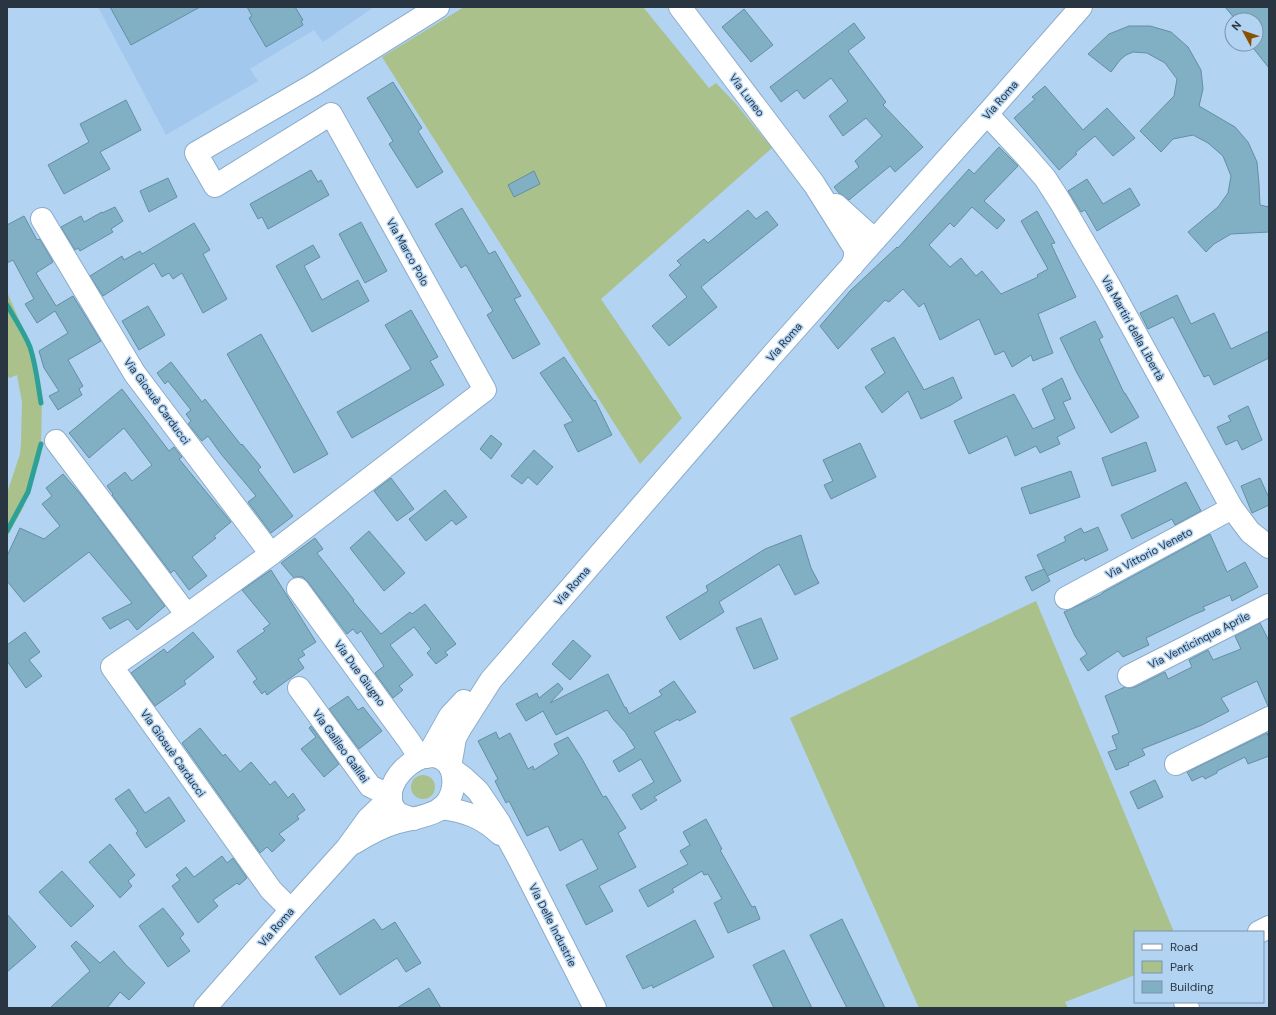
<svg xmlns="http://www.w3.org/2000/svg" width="1276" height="1015" font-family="'DM Sans',sans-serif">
<rect width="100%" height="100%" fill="#b2d3f2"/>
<path fill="#a3c8ed" d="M98 7H374L323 42 314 30 250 69 258 81 166 135Z"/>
<g fill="#aac18c">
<path d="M464 7H643L709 88 716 83 736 104 772 148 601 299 682 418 640 464 382 57Z"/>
<path d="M7 292 28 340 36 371 42 400 41 444 40 459 23 508 7 537V493L20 454 21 443 22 402 17 375 9 378 7 374Z"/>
<path d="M1036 601 1174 932H1135V975L1065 1002 1068 1008H919L790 718Z"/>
<circle cx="423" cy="787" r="12"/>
</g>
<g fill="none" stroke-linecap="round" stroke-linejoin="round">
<g stroke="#2da198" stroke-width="5">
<path d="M7 305C15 319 24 332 30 347 36 365 38 385 41 403"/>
<path d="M7 531 28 492 41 444"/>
</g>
</g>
<g fill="#81afc3" stroke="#638fa3">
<path d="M110 7H200L131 45Z"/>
<path d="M247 7H295L303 20 301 21 303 25 266 47 249 18 252 16Z"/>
<path d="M1225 7H1269V68L1250 44H1256V20H1236Z"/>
<path d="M744 9 773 45 751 62 722 27Z"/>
<path d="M854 23 865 38 848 51 886 102 883 105 923 147 895 172 890 166 849 200 839 193 834 187 859 167 855 161 882 136 866 118 843 136 829 116 848 101 831 78 804 99 797 90 781 102 770 87Z"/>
<path d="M1129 26H1150L1171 32 1188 47 1201 70 1203 89 1199 106 1235 127 1248 142 1257 162 1259 184 1260 205 1269 207V232L1231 234 1214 244 1206 252 1188 232 1218 207 1228 193 1231 176 1223 156 1208 143 1193 135 1173 139 1161 152 1140 131 1174 96 1177 79 1165 63 1147 53 1133 52 1126 55 1120 60 1111 72 1088 54 1109 34Z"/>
<path d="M393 82 422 128 418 131 443 172 417 188 389 144 393 141 367 98Z"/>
<path d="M1045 86 1083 130 1107 108 1135 138 1113 156 1095 136 1075 153 1077 154 1059 170 1014 118 1035 99 1032 97Z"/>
<path d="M126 100 141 130 100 152 110 169 64 194 48 165 89 142 80 124Z"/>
<path d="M999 147 1018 166 984 201 1005 220 997 229 972 207 954 227 950 223 929 245 950 267 961 258 976 276 982 271 1001 294 1038 277 1037 275 1048 269 1021 221 1037 211 1055 243 1051 244 1076 297 1038 314 1053 353 1033 361 1031 355 1012 367 1004 351 995 355 979 319 940 340 924 303 919 307 903 289 889 302 885 300 838 349 820 326 850 291 897 247 898 248 969 169 974 174Z"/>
<path d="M311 170 318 182 321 180 329 195 268 229 262 217 258 219 250 204Z"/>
<path d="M534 171 540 184 514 197 508 185Z"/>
<path d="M168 178 177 197 149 212 140 191Z"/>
<path d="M1087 179 1103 204 1130 188 1140 205 1097 231 1085 210 1081 212 1068 191Z"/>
<path d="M115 207 123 221 111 229 113 232 80 251 78 248 75 250 61 227 81 216 84 222 102 212V213Z"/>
<path d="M462 208 489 254 495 251 521 296 514 299 540 344 513 359 487 315 493 311 466 265 461 268 435 224Z"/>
<path d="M748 210 756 219 767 211 778 225 701 287 717 307 669 346 652 326 687 297 669 275 681 265 677 261 704 239 708 243Z"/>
<path d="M24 216 37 240 40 239 53 262 36 273 56 306 73 296 101 341 68 360 83 386 79 389 82 395 58 410 49 396 59 391 44 368 39 351 68 333 55 311 37 323 25 304 34 299 13 260 7 263V225Z"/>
<path d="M361 222 387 271 365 283 339 234Z"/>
<path d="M194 223 210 250 203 254 227 299 203 313 182 273 173 279 169 273 162 277 154 263 103 296 90 276 122 256 124 260 140 251 142 254Z"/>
<path d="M313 245 320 257 304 266 322 300 358 280 369 301 312 332 276 266Z"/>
<path d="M1177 295 1191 324 1214 313 1231 349 1269 331V358L1214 385 1209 375 1204 377 1173 317 1148 329 1140 313Z"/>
<path d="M148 306 165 335 139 350 122 321Z"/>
<path d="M411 310 438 357 430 361 444 385 352 438 337 412 411 369 385 325Z"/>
<path d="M1095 321 1103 337 1099 339 1124 393H1125L1139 417 1111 433 1077 373 1060 338Z"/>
<path d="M261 334 328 454 294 473 227 354Z"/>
<path d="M894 337 924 390 953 377 962 398 951 405 921 419 908 391 882 413 865 387 885 373 871 349Z"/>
<path d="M564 357 594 401 595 400 612 435 578 452 564 425 573 421 540 373Z"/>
<path d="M171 362 202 402 205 399 241 445 242 444 261 467 258 470 293 516 271 533 248 502 256 496 221 454 208 436 202 441 188 424 191 421 186 414 191 410 168 381 165 384 157 373Z"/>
<path d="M1062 378 1071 399 1063 402 1075 428 1057 437 1060 444 1040 453 1036 446 1015 456 1007 436 969 454 954 421 1014 394 1033 429 1055 419 1042 389Z"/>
<path d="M122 389 169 451 174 447 182 457 179 459 231 522 214 536 216 538 192 557 207 576 189 590 174 570 171 573 112 495 113 494 107 486 125 472 132 481 152 465 124 428 89 458 69 433Z"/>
<path d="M1248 406 1262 440 1242 450 1237 440 1226 445 1217 427 1231 421 1228 416Z"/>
<path d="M491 435 502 444 491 459 480 449Z"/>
<path d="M1146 442 1156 471 1112 486 1102 458Z"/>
<path d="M860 443 876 477 831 499 824 485 833 481 823 460Z"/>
<path d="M534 450 553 467 537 485 528 477 522 484 511 476Z"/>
<path d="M1071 471 1080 497 1030 514 1021 488Z"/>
<path d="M63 474 82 496 165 606 137 630 128 619 110 629 102 618 132 603 89 552 24 602 7 581V556L20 528 44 539 60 526 42 504 52 496 46 488Z"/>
<path d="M391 478 414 509 397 521 374 491Z"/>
<path d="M1260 478 1269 498V505L1252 513 1241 486Z"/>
<path d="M1186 482 1201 511 1175 525 1172 519 1132 539 1121 515Z"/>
<path d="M445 490 467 517 456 525 452 520 426 541 409 519Z"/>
<path d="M1098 527 1108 550 1085 561 1084 558 1047 576 1037 555 1066 541 1064 537 1081 528 1084 533Z"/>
<path d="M369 531 405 573 384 591 350 548Z"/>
<path d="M1210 534 1227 572 1245 562 1258 587 1232 601 1230 595 1203 607 1205 610 1193 615 1146 638 1149 645 1123 657 1118 651 1088 671 1080 659 1087 654 1075 636 1064 612 1102 594V593Z"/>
<path d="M801 535 811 568 819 583 795 595 779 564 719 602 724 612 680 640 666 617 708 591 706 586 765 549Z"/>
<path d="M315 538 323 549 317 553 354 600 353 601 381 634 410 612 412 614 425 604 456 644 445 652 448 655 436 664 427 653 431 649 414 627 390 645 413 675 399 686 403 690 393 698 375 673 384 666 361 631 357 634 353 629 347 634 308 582 303 577H297L294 578 281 563Z"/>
<path d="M1044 569 1050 581 1032 591 1025 577Z"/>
<path d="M271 570 316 642 302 651 305 655 298 659 304 668 267 695 265 691 262 694 253 682 257 679 237 651 265 631 263 629 270 624 242 590Z"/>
<path d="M761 618 778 659 754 669 736 628Z"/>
<path d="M1260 623 1269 641V706H1268L1257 681 1221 698 1229 711 1202 725 1142 749 1145 755 1128 763 1129 765 1116 770 1108 752 1117 749 1112 736 1119 733 1105 696 1125 687 1129 688 1135 687 1165 672 1168 679 1192 667 1189 660 1208 650 1213 660 1241 649 1235 636Z"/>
<path d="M25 632 40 652 29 660 42 676 26 688 7 661V645Z"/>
<path d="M193 632 214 657 184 681 186 684 155 706 131 673 164 649 167 653Z"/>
<path d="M573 640 591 656 570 680 552 664Z"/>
<path d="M608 674 625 708 626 707 629 714 662 695 659 691 674 681 696 712 679 721 678 719 654 732 681 781 654 797 657 800 641 810 632 795 654 782 641 759 619 772 613 761 635 748 625 732 614 720 607 710 556 735 543 711 526 721 516 704 537 693 539 698 558 683 563 689 550 703Z"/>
<path d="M348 696 358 710 363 707 382 731 359 749 329 709Z"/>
<path d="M311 726 339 764 324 777 301 749 316 737 309 728Z"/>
<path d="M200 728 223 756 225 754 240 772 251 762 270 785 275 781 288 798 293 793 305 810 297 816 299 819 279 834 285 840 272 852 267 847 260 853 182 743Z"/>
<path d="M496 732 499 739 510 733 528 769 533 766 534 770 559 754 554 744 568 737 582 759 603 797 606 796 626 828 618 833 636 867 599 886 613 911 586 925 566 885 598 869 582 839 560 851 548 826 527 836 509 801 506 803 495 781 498 779 478 741Z"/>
<path d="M1267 733 1268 736 1269 735V756L1248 764 1245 757 1217 771V773L1205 779 1203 776 1192 781 1187 772Z"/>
<path d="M1155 780 1163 797 1138 809 1130 792Z"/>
<path d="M129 789 145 813 169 797 185 821 146 848 136 833 138 831 115 799Z"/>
<path d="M706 819 722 849 720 850 752 907 755 906 760 919 728 933 714 903 722 899 708 874 704 875 702 871 672 889 674 892 648 907 639 890 688 864 680 851 690 845 683 832Z"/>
<path d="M110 844 135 875 128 881 132 886 120 898 89 862Z"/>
<path d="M222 856 227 863 233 858 247 878 239 885 237 883 213 900 218 906 198 923 172 886 180 880 176 875 186 867 194 877Z"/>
<path d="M62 871 94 906 71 927 39 892Z"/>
<path d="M163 908 184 934 180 938 190 951 168 967 139 926Z"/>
<path d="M7 914 36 947 7 972Z"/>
<path d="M374 919 382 930 395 922 421 963 406 972 397 958 340 995 315 957Z"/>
<path d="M842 919 885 1008H847L810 935Z"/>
<path d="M695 920 714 957 653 988 652 985 643 989 626 956Z"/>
<path d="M76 941 100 963 114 951 126 965 145 983 129 1000 120 992 107 1008H50L90 971 71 946Z"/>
<path d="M784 950 812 1008H774L753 965Z"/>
<path d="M429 988 441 1008H397Z"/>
</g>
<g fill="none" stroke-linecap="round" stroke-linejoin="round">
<defs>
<g id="minor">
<path d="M680 7 814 184 855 249V257L852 266"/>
<path d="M987 114 1025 155 1045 178 1061 203 1109 285 1232 508 1250 532 1269 547"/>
<path d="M836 205 866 232 875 239"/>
<path d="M42 219 135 374 271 554"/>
<path d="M56 441 187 615"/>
<path d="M298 589 409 741 420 758"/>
<path d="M1066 598 1232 508"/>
<path d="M1129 676 1269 605"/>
<path d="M299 688 370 786 380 791 391 793"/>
<path d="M427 757 450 716 464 701"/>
<path d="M1176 764 1269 718"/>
<path d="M450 767 455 738 461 727 491 680 774 353 987 114 1081 7"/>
<path d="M452 769 464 778 478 791 499 822 519 859 595 1008"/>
<path d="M441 808C465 811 482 817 500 834"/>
<path d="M354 843C367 835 381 827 395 823 418 816 449 817 453 787 454 778 453 770 448 764 425 736 372 788 397 812 402 816 408 817 414 819"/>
<path d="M291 910 271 890 112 667 187 615 271 554 485 390 331 114 215 186 196 153 315 84 438 7"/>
<path d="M1259 932 1269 927"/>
<path d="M1185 1002 1188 1008"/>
<path d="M205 1008 291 910 347 848 368 819 391 797"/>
</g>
</defs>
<use href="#minor" stroke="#8cacca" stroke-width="24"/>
<use href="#minor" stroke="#fff" stroke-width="22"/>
</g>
<g text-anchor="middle" stroke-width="3" stroke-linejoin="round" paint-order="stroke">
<g font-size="11" fill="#293642" stroke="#b2d3f2">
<text transform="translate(747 95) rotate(53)" y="4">Via Luneo</text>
<text transform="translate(1000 100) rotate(-49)" y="4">Via Roma</text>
<text transform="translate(408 252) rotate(61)" y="4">Via Marco Polo</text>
<text transform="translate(1133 328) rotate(61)" y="4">Via Martiri della Libertà</text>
<text transform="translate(784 342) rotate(-49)" y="4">Via Roma</text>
<text transform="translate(157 401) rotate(54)" y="4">Via Giosuè Carducci</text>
<text transform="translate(1149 553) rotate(-28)" y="4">Via Vittorio Veneto</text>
<text transform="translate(572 586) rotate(-49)" y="4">Via Roma</text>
<text transform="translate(1199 640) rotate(-27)" y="4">Via Venticinque Aprile</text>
<text transform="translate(360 673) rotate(54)" y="4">Via Due Giugno</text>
<text transform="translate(341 746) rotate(54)" y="4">Via Galileo Galilei</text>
<text transform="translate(173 753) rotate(55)" y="4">Via Giosuè Carducci</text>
<text transform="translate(553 925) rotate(63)" y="4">Via Delle Industrie</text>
<text transform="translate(276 927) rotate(-49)" y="4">Via Roma</text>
</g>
</g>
<rect width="1276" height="1015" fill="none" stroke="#293642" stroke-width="16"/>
<rect x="1134" y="931" width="130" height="72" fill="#b2d3f2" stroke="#7b94ac"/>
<rect x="1142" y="944" width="20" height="6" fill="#ffffff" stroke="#7b94ac"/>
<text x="1170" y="951" font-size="12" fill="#293642">Road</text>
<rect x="1142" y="961" width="20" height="12" fill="#aac18c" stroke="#7b94ac"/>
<text x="1170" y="971" font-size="12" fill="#293642">Park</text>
<rect x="1142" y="981" width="20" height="12" fill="#81afc3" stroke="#7b94ac"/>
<text x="1170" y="991" font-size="12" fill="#293642">Building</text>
<g transform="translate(1244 32) rotate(310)"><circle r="19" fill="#b2d3f2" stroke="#7b94ac"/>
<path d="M0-3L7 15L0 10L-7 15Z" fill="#875100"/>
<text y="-6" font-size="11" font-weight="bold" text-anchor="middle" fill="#293642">N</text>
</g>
</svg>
